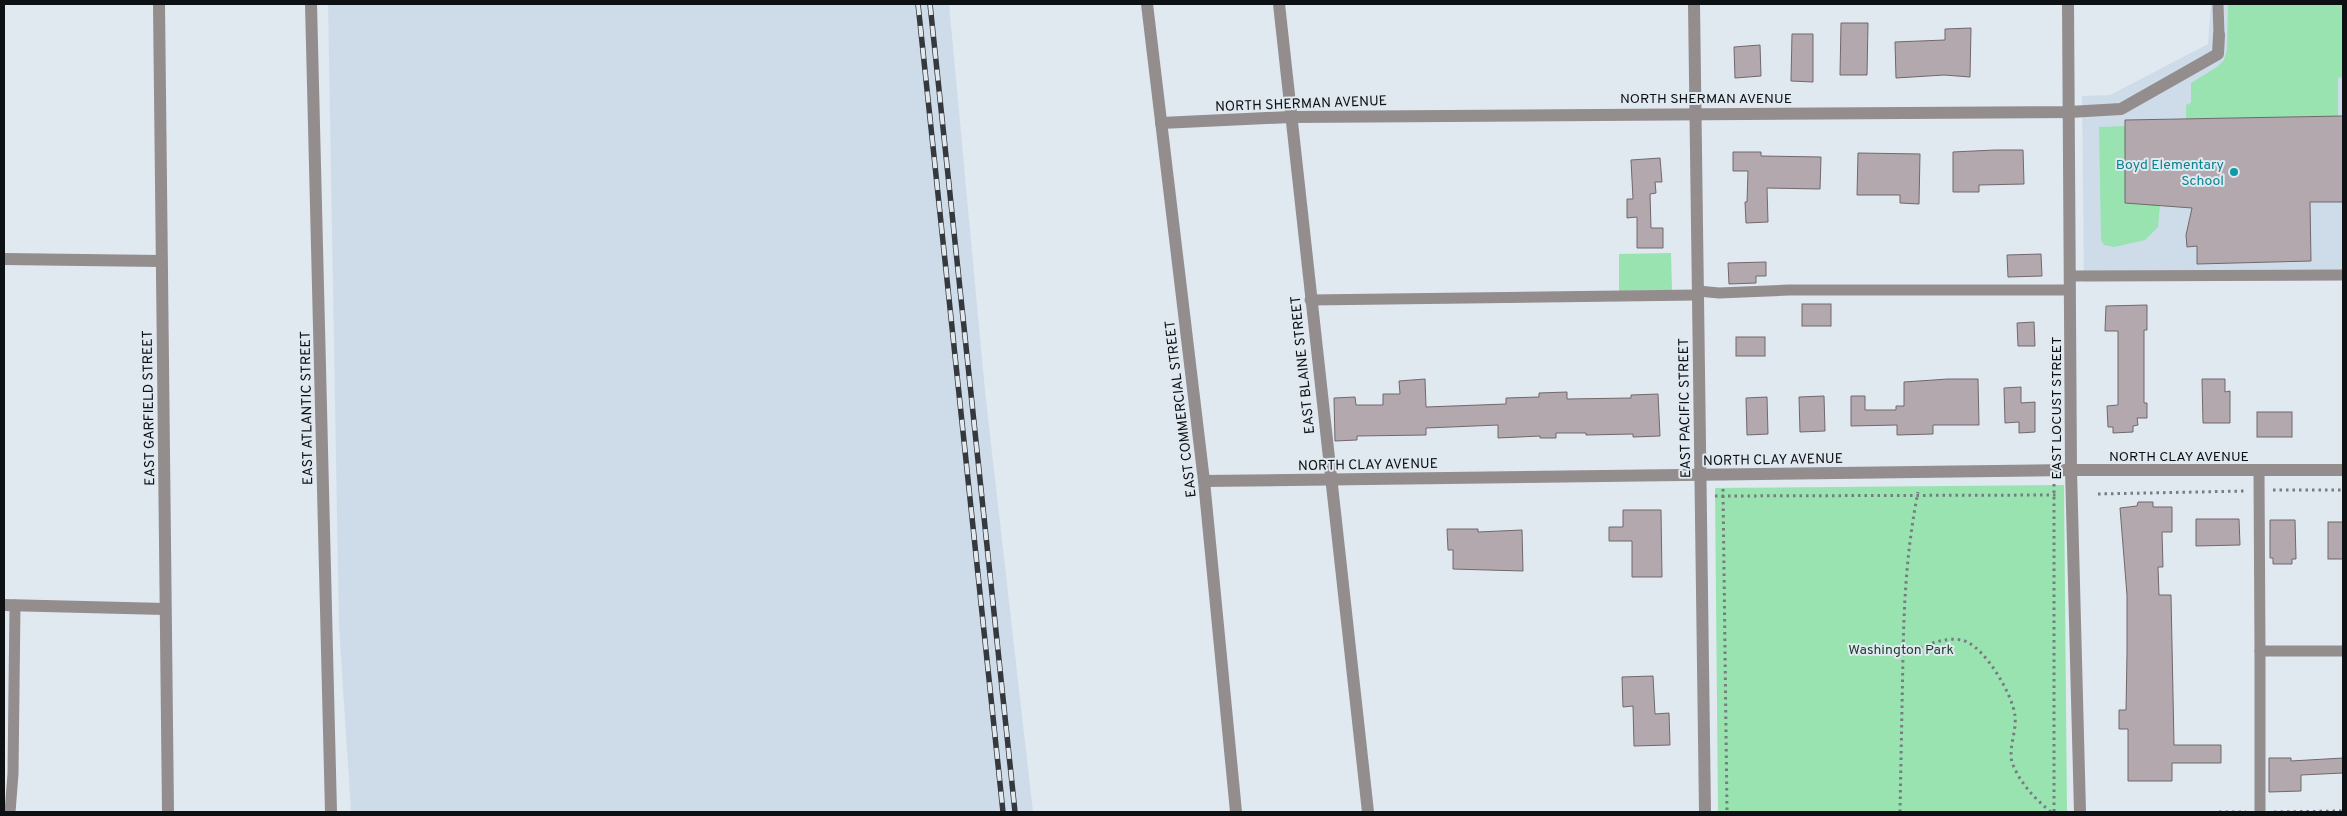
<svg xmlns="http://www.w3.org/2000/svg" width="2347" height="816" font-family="Overpass,sans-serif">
<rect width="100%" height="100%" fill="#e0e8f0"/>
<g fill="#cedcea">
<path d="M328 4H949L985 391 1033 812H351L339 626Z"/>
<path d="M2211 4H2343V280L2084 282 2082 96 2110 95 2208 44Z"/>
</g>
<g fill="#98e3b0">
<path d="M2228 4H2343V77L2338 78V116L2186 119V105L2191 103V83L2217 67 2224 60 2227 49Z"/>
<path d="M2125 126V203L2160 205 2158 227 2145 240 2114 247 2104 245 2101 240 2099 127Z"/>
<path d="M1671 253 1672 290 1619 291V254Z"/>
<path d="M2064 485 2067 812H1718L1715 488Z"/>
</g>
<g fill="#b2a8ad" stroke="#71686c">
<path d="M1841 23H1868L1867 75H1840Z"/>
<path d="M1971 28 1970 77 1944 75 1896 78 1895 42 1945 40V29Z"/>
<path d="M1792 34H1813V82L1791 81Z"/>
<path d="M1760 45 1761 76 1735 78 1734 47Z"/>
<path d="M2343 116V202H2310L2311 261 2197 264V246L2187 247 2186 235 2192 208 2125 203V120Z"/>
<path d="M1995 150H2023L2024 184 1979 185V192H1953V152Z"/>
<path d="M1733 152H1761V156L1821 157 1820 189 1767 188 1768 222 1746 223 1745 202H1747L1748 171H1733Z"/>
<path d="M1858 153 1920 154 1919 204 1900 203V195H1857Z"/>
<path d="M1660 158 1662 182H1655L1656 193 1650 194 1651 228H1663V248H1637V217L1627 218V199H1633L1631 160Z"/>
<path d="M2041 254 2042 276 2008 277 2007 255Z"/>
<path d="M1766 262V276H1756V283L1729 284 1728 263Z"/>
<rect x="1802" y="304" width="29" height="22"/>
<path d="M2147 305V330H2144V403H2147V418H2137L2138 425 2133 426V432L2113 433V427H2108L2107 406 2118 405V331H2105L2106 306Z"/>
<path d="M2034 322 2035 346H2018L2017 323Z"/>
<rect x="1736" y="337" width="29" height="19"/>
<path d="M1425 379 1426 407 1506 404V398L1539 397V393L1567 392V399L1631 398V395L1658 394 1660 436 1633 437V434L1586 435V433H1556V438H1540V436L1498 438V425L1426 428V435L1357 436V440L1335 441 1334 398 1355 397 1356 405H1383V394H1400L1399 381Z"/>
<path d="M1948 379H1978L1979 425H1933V434L1897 435V425L1851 426V396H1865V410H1896V406H1904V382Z"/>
<path d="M2202 379H2225V392L2230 391V423H2203Z"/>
<path d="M2021 387V403L2035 402V432L2019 433V422L2005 423 2004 388Z"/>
<path d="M1824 396 1825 431 1800 432 1799 397Z"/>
<path d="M1767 397 1768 434 1747 435 1746 398Z"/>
<rect x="2257" y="412" width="35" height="25"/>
<path d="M2138 502H2153V507H2172V532H2162L2163 567H2158L2159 595H2171L2174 745H2221V763H2172V781H2128V729H2119V710H2126L2127 653V595L2120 508 2137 506Z"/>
<path d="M1623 510H1661L1662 577H1632V541H1609V527H1623Z"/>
<path d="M2196 519H2239L2240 545 2196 546Z"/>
<path d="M2270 520H2295L2296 559H2292V564H2273V558H2270Z"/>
<rect x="2328" y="522" width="15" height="37"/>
<path d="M1447 529H1478V532L1522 530 1523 571 1453 569V550H1448Z"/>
<path d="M1653 676 1655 714 1669 713 1670 745 1634 746 1633 706 1623 707 1622 677Z"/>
<path d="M2269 758H2291V761L2343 758V773L2301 775V791L2269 792Z"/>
</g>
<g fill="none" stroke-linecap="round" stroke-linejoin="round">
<g stroke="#777c81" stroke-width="3" stroke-dasharray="2.5 4" stroke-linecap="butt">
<path d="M2054 484V812"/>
<path d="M1723 489 1727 812"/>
<path d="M2273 490H2343"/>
<path d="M2098 494 2245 491"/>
<path d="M1715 496 2058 495"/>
<path d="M1903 655C1904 600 1907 547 1918 492"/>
<path d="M1900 812 1903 655C1920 648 1943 636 1962 640 1984 645 2013 695 2015 716 2017 731 2007 751 2013 765 2021 784 2035 799 2051 812"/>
<path d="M2219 812H2246"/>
<path d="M2274 812 2343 811"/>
</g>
<g stroke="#938d8d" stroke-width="11">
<path d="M2218 4 2219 35"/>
<path d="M2070 276 2343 275"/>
<path d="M1698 291 1719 293 1789 290H2070"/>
<path d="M1310 300 1698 295"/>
<path d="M2259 472 2260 651H2343"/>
<path d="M2260 651V812"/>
<path d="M10 812 13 774 15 605"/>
</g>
<g stroke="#938d8d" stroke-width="12">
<path d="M159 4 168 812"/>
<path d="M311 4 331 812"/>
<path d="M1279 4 1368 812"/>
<path d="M1694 4 1705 812"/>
<path d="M2068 4 2071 470 2080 812"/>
<path d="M1161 123 1290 117 2069 112 2121 109 2218 54 2219 35"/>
<path d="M4 259 161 261"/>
<path d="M1204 481 2071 470H2343"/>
<path d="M4 605 165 609"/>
</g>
<path stroke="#938d8d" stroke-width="12" d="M1147 4 1204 481 1236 812"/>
<defs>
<g id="rail">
<path d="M918 4 1003 812"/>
<path d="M930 4 1015 812"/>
</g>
</defs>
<use href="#rail" stroke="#35383c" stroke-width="5.5"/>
<use href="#rail" stroke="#e0e8f0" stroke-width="4" stroke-dasharray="11" stroke-linecap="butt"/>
</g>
<circle fill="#0f9aa8" stroke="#e0e8f0" stroke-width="2" cx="2234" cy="172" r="5"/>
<g text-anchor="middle" stroke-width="4" stroke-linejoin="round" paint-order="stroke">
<g font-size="14" fill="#0e1113" stroke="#e0e8f0">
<text x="1706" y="103">NORTH SHERMAN AVENUE</text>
<text transform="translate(1301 103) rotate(-2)" y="5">NORTH SHERMAN AVENUE</text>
<text transform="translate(1302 365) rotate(-96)" y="5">EAST BLAINE STREET</text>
<text transform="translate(148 408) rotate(-91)" y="5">EAST GARFIELD STREET</text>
<text transform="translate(306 408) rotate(-91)" y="5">EAST ATLANTIC STREET</text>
<text transform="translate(1684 408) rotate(-91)" y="5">EAST PACIFIC STREET</text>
<text transform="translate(2056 408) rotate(-90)" y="5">EAST LOCUST STREET</text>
<text transform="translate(1180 409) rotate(-97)" y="5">EAST COMMERCIAL STREET</text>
<text x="2179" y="461">NORTH CLAY AVENUE</text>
<text transform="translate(1773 459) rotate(-1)" y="5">NORTH CLAY AVENUE</text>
<text transform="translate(1368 464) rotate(-1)" y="5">NORTH CLAY AVENUE</text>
</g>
<g font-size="14" fill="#0d838f" stroke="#e0e8f0" text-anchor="end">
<text x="2224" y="169">Boyd Elementary<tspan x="2224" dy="16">School</tspan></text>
</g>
<g font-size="14" fill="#1a3e27" stroke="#e0e8f0">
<text x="1901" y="654">Washington Park</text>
</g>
</g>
<rect width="2347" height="816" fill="none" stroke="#0e1113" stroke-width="10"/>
</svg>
